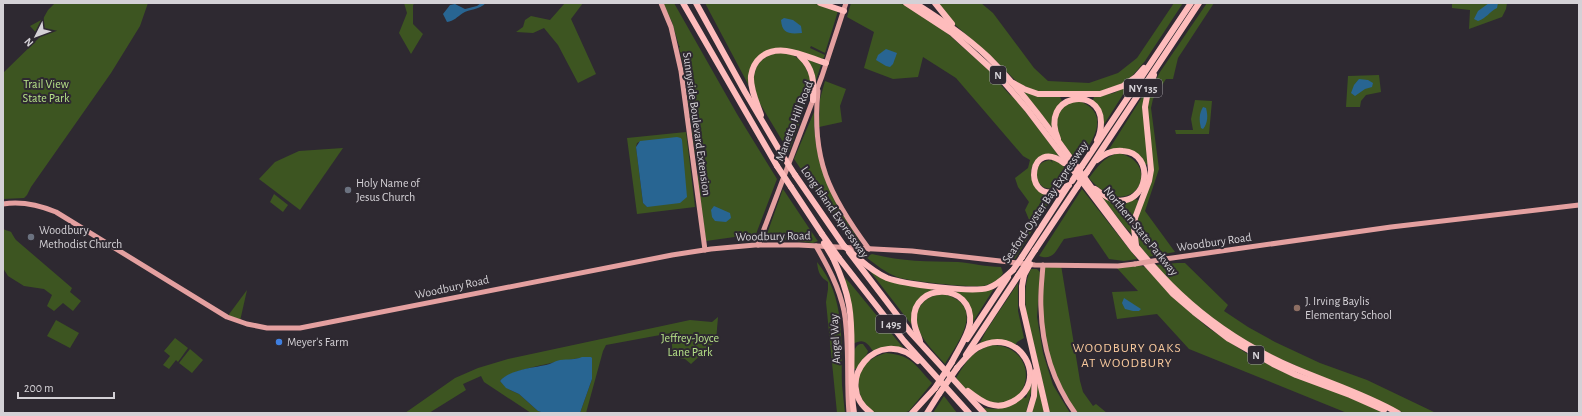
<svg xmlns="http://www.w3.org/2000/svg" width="1582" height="416" viewBox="0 0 1582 416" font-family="'Alegreya Sans',sans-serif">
	<rect width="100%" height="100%" fill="#2e2931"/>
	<!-- green -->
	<g fill="#3d5521" fill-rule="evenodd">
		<polygon points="55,3 148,3 140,26 111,73 31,187 27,195 24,198 3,199 3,73 40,37 30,26 43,19 48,10"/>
		<polygon points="404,3 415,3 413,5 413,24 423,34 411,54 399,33 407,13"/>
		<polygon points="565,3 583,3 571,19 596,74 578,83 558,45 544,28 533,33 516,32 523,27 525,20 531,16 550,20"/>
		<polygon points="663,3 674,3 737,114 777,179 756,234 706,241 697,176 704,170 705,164 697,158 695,154 686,84 681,53 682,53 680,52 679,48 680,46 679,46 672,22"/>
		<polygon points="705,3 817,3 838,11 825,53 811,46 810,48 825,55 823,59 787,49 755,60 749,86"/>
		<path d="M851,3H901L924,17L947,33L992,73V75L1010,95L1014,97L1056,152L1059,157C1041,149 1024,166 1034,184C1036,189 1044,192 1049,195L1051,196V199L1015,259L1004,257L1030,222L1025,210L1029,202L1018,187L1015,178L1028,168L1030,160L1023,156L956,78L923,57L918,77L893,79L864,68L874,32L847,17Z"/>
		<polygon points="937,3 981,3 993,13 1034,68 1048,81 1089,83 1118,73 1137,58 1174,3 1183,3 1145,61 1133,75 1124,83 1095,93 1039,92 1019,84 994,59 953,23"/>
		<polygon points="1207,3 1214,3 1178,58 1173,79 1166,79 1153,99 1151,108 1159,169 1145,211 1175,252 1148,257 1140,246 1137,236 1136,223 1152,178 1147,112 1149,93 1160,72"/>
		<polygon points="1452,3 1507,3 1506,9 1502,17 1469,29 1470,10 1452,8"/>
		<path d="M780,52L791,54L802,61L813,82L810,93L789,152L759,102C749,78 752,58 780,52Z"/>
		<polygon points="808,59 821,65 815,83 807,60"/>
		<polygon points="1379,75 1381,92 1366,95 1361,101 1360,107 1346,107 1348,76"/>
		<polygon points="825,81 846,89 840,106 842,122 819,127 820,99"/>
		<polygon points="1129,85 1103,126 1092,102 1094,97 1114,93"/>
		<path d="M1022,89L1060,97L1062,101C1055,109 1051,115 1053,126L1051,127L1040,115Z"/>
		<polygon points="1144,94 1149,164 1144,165 1139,157 1108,151"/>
		<polygon points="1195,100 1212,101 1209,134 1176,134 1175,130 1193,130 1191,119"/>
		<path d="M1079,101C1113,114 1092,142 1078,163C1072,155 1064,147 1059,138C1056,130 1055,115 1062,108C1066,103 1073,102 1079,101Z"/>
		<path d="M814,112C813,163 831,200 860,241V244L851,243L794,159Z"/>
		<path d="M686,132L695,207L637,214L627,138ZM641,141L647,207L643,203L636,147L637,143Z"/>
		<polygon points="343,148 300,210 259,179 275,162 299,151"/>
		<path d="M1118,153C1166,163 1132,228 1089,178C1098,166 1103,158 1118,153Z"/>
		<path d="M1051,159L1062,164L1070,175C1062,184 1057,192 1043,187L1037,181L1036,169C1040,164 1043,161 1050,160L1053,163Z"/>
		<polygon points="783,189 817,240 818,241 813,243 772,238 767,234"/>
		<path d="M1082,189L1137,259L1124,261L1109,259L1092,234L1064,239C1056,250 1054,261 1039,256Z"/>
		<polygon points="1098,192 1107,199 1134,198 1139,201 1133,235 1124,226"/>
		<polygon points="274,194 288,205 283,212 270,202"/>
		<path d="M3,229C15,234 8,228 16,240L72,288L70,292L81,301L73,311L63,303L54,311L47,306L52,295L44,289L24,286L8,276L3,268Z"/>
		<path d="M872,254C903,262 927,261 958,262C972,263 986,267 1001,267L1003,273C999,281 991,284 983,286C973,288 907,281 897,277C885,272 876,265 866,257Z"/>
		<path d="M817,262C846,297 841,343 842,385C843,395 844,404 845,413H837L826,302L828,289V282C820,277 818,272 817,262Z"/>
		<polygon points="1177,263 1185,263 1228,305 1224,311 1248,327 1275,342 1320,363 1367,380 1436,413 1404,413 1267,353 1234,334 1206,314 1176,288 1155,265"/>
		<polygon points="1135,264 1145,267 1183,306 1207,327 1246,353 1281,371 1354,399 1384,413 1347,413 1189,349 1157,314 1117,319 1112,292 1138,291 1115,266"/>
		<path d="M1043,265H1061L1080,381L1083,392L1093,406L1096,404L1107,413H1076C1059,388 1045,355 1043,324C1042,304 1043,284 1043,265Z"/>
		<path d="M1031,269H1037L1040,272L1037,317L1043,353L1053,385L1070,413H1050L1026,312C1025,298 1024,282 1031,269Z"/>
		<polygon points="870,271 932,288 932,291 912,312 911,324"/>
		<path d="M844,277L850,283L905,350L873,351C867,342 863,338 853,344Z"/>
		<polygon points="1018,283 1018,311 1024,338 1017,342 1015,346 980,343 986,331"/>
		<polygon points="992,289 993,290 971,325 970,313 957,294 956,291 981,292"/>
		<polygon points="247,290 240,321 227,317"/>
		<path d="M943,294C987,305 959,341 945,364C932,349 905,325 921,305C927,297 934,295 943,294Z"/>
		<path d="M718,317L716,341L691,364L685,359L673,357L671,333L606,345L603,351L586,413H580L592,379L591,357C575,358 508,369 500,381L510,390L519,394L538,411L544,413H531L484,382L481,376L463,384L466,390L429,413H405L455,378L478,368L508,359L690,320L712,322Z"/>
		<polygon points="56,320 79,333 70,348 47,336"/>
		<polygon points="175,338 188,348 178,362 176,360 169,369 163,365 170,356 164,351"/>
		<path d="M860,344H863L868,351L867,354L856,369H854C854,360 851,348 860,344Z"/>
		<path d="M991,345C1041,345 1034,411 991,402C988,402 984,402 982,400C972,396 963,386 956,378C967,361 970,353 991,345Z"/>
		<polygon points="190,349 203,360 192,373 179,363"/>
		<path d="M886,353C912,355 915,365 932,383L909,411C903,414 897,413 890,413C886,413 879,414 875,413C868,410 864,403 861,397C853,374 864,359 886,353Z"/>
		<polygon points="1032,379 1031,392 1026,413 988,413 983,408 996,409 1007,407 1023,397 1026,398"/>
		<polygon points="1037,384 1038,384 1044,413 1032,413"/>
		<polygon points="944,396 957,413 933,413"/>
	</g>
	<!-- water -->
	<g fill="#286592">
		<path d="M481,3H486C479,10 469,9 463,13C457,17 454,21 447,22L443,14L450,5L455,4L465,9L477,6Z"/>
		<path d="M1489,3H1498L1497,8C1489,12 1487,18 1478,21L1474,19L1478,11Z"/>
		<path d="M784,18L793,20L801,26L802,33C789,34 782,34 781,20Z"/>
		<polygon points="886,49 897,53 893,64 890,67 886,66 876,60 878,55"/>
		<polygon points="1359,79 1368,80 1373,83 1372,87 1365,89 1355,96 1351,93 1354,85"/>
		<path d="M1203,107L1206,108C1208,115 1208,123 1203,129L1201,128C1199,120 1199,114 1203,107Z"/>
		<polygon points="677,137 681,138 682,140 687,197 680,203 647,207 643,203 636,147 640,141"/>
		<polygon points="714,206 730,213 731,218 726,222 715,221 712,217 711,210"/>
		<polygon points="1124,298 1141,309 1139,311 1133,311 1125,309 1122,303"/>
		<path d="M582,357H591L592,358V379L580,413H544L538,411L519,394L506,388L500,381C509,370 532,368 546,365C551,364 555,361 560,360C568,359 575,360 582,357Z"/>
	</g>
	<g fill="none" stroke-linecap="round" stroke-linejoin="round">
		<!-- major -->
		<g stroke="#e4a0a0" stroke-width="5">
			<polyline points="661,3 671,27 681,71 705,250"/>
			<path d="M818,91C811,159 829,195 869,249"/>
			<path d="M3,204C21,201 39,205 56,212L227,317L247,324L267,328H300L672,255L711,249L755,245H799L912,251L1035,265L1118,266L1135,264"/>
			<polyline points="758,245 822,76 846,3"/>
			<path d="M816,246C828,267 839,287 844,311C850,344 846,379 849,413"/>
			<polyline points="1165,259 1391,227 1579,205"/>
			<path d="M1043,265C1042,279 1040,294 1041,308C1042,346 1053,382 1075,413"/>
		</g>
		<!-- highway -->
		<g stroke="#febcbc" stroke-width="6">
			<polyline points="683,3 777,166"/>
			<polyline points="696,3 745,92 781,153"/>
			<polyline points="820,3 844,11"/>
			<polyline points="906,3 952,33 997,74 1027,109 1133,249 1173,294 1194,312 1229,339 1273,364 1296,375 1350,395 1384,410"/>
			<path d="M915,3C940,19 966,36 988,57C1060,128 1106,224 1180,294C1213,325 1252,350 1294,368C1329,383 1365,394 1398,413"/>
			<polyline points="935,3 952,24"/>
			<path d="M800,56C814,69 814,82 813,100"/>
			<polyline points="1013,83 1024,89 1038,94 1100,94 1123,86 1136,77 1144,68"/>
			<path d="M761,115C757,103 750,89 751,76C752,69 755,62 761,57C780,42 806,57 826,63"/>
			<path d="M1058,139C1039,94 1101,85 1101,122C1101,128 1100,135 1097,140"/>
			<path d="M1064,163C1029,137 1023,199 1055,192C1059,191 1064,187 1069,185"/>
			<polyline points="1082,166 1191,3"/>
			<polyline points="1087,172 1199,3"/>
			<polyline points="795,175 844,246"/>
			<polyline points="791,187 822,234"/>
			<path d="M1095,189C1101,193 1107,198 1114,200C1149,207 1156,153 1123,151C1113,150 1104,154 1097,160"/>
			<polyline points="1136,245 1134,228 1135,218 1149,181 1151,170 1145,107 1148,91 1154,75"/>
			<polyline points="1035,250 1077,187"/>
			<polyline points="849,252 910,332 984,413"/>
			<path d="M852,253C863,262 873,272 887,278C903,284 972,293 988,288C998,285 1005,277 1013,270"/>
			<polyline points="1022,257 1068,186"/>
			<path d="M833,258C840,273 846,288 849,305C855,340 848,377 854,413"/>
			<polyline points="839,258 904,341 969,413"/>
			<polyline points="1024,275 1022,286 1022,305 1047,413"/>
			<polyline points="967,339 1008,277"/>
			<path d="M920,341C918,334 914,328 914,320C912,282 974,282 970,323C968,336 958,350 952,362"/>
			<polyline points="966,355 1018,276"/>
			<path d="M957,368C963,361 969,353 977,348C1019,323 1052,382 1012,402C995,411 982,402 968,391"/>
			<path d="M871,413C830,383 879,323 918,361"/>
			<polyline points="912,413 935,388"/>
			<polyline points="927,413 939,394"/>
			<polyline points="1029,413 1034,396 1035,372"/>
		</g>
		<!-- major-bridge -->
		<polyline stroke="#e4a0a0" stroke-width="5" points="1135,264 1165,259"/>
		<!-- highway-bridge -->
		<g stroke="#febcbc" stroke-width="6">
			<polyline points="781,153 795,175"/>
			<polyline points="777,166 791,187"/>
			<polyline points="1072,181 1082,166"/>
			<polyline points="1077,187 1087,172"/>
			<polyline points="822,234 839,258"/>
			<polyline points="824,243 833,258"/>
			<polyline points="844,246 851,252"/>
			<polyline points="1013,270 1022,257"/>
			<polyline points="1024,275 1030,264"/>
			<polyline points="1018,276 1035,250"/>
			<polyline points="935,388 952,362"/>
			<polyline points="939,394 957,368"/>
		</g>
	</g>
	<!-- markers -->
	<g fill="#6b7280" stroke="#2e2931" stroke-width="1.5">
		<circle cx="348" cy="190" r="4"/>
		<circle cx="31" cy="237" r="4"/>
	</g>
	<circle fill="#8d6e63" stroke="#2e2931" stroke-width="1.5" cx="1297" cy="308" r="4"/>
	<circle fill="#3f7fe0" stroke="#2e2931" stroke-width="1.5" cx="279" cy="342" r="4"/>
	<g text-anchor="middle" stroke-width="4" stroke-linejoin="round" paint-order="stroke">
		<!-- shield labels -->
		<g fill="#2e2931" stroke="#a29fa4" stroke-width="1">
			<rect x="990" y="66" width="16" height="18" rx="3"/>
			<rect x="1124" y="79" width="38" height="18" rx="3"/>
			<rect x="876" y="315" width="30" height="18" rx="3"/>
			<rect x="1248" y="346" width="16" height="18" rx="3"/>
		</g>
		<g font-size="11" font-weight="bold" fill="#d4d1d6">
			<text x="998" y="79">N</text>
			<text x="1143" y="92">NY 135</text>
			<text x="891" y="328">I 495</text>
			<text x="1256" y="359">N</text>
		</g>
		<!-- park labels -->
		<g font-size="12" fill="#b7e389" stroke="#2e2931">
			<text x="46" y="88">Trail View<tspan x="46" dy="14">State Park</tspan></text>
			<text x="690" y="342">Jeffrey-Joyce<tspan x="690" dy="14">Lane Park</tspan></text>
		</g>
		<!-- street labels -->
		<g font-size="12" fill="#d4d1d6" stroke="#2e2931">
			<text transform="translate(794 121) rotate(-69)" y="4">Manetto Hill Road</text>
			<text transform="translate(697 124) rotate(82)" y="4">Sunnyside Boulevard Extension</text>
			<text transform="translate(1045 202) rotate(-56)" y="4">Seaford-Oyster Bay Expressway</text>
			<text transform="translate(835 212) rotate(55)" y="4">Long Island Expressway</text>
			<text transform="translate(1141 231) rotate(51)" y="4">Northern State Parkway</text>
			<text transform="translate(773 236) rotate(-1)" y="4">Woodbury Road</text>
			<text transform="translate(1214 242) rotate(-8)" y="4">Woodbury Road</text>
			<text transform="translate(452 287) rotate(-12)" y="4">Woodbury Road</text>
			<text transform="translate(835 339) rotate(-93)" y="4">Angel Way</text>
		</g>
		<!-- poi labels -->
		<g font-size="12" fill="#d4d1d6" stroke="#2e2931" text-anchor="start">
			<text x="356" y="187">Holy Name of<tspan x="356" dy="14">Jesus Church</tspan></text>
			<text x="39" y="234">Woodbury<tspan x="39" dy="14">Methodist Church</tspan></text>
			<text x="1305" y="305">J. Irving Baylis<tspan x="1305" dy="14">Elementary School</tspan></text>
			<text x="287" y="346">Meyer's Farm</text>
		</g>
		<!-- neighbourhood labels -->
		<g font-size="13" letter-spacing="1" fill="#faca9d" stroke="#2e2931">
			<text x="1127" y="352">WOODBURY OAKS<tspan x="1127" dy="15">AT WOODBURY</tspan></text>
		</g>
	</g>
	<!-- border -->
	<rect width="1582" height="416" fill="none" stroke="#d4d1d6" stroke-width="8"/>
	<!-- north arrow -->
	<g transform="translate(36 36) rotate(228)" stroke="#2e2931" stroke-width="3" paint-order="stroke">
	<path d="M0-3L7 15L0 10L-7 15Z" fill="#d4d1d6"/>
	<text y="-6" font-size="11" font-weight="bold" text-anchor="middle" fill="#d4d1d6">N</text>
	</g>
	<!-- scale -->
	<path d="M18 392v6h96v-6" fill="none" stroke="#d4d1d6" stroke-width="2"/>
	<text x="24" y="392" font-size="12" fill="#d4d1d6" stroke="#2e2931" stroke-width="3" paint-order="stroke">200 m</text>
</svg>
